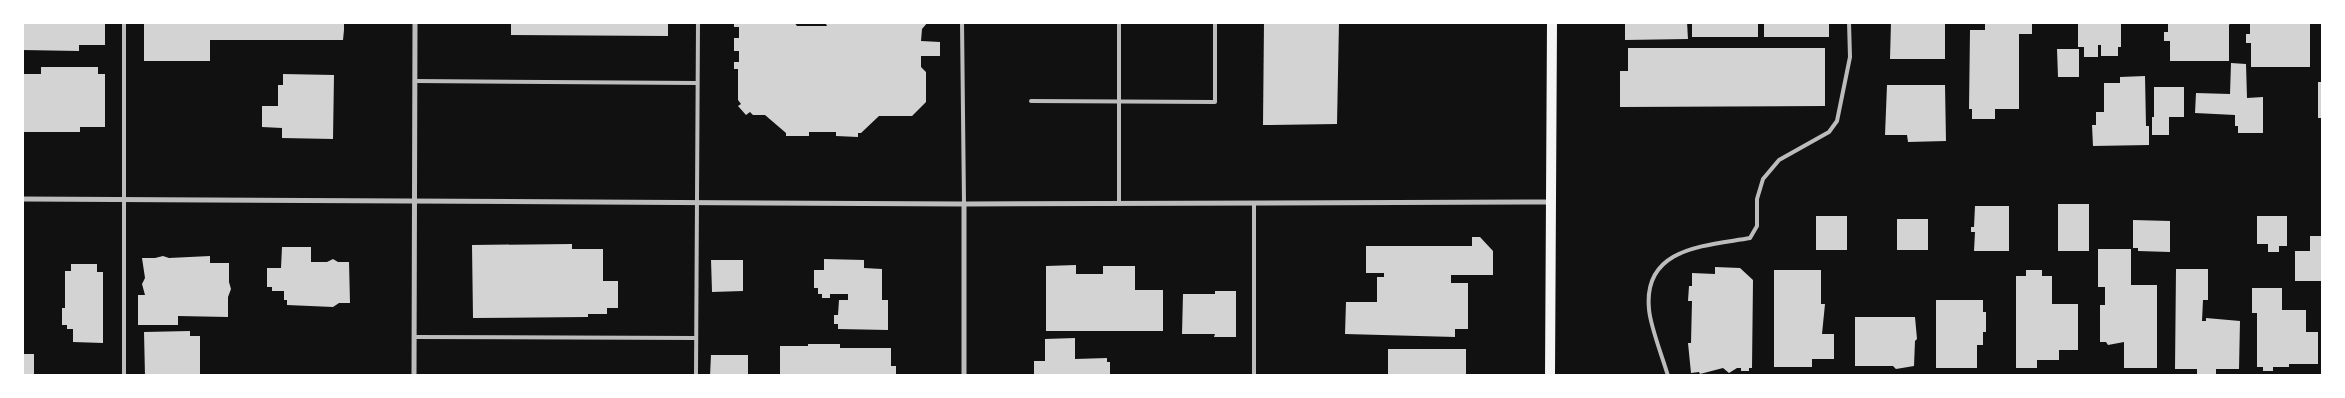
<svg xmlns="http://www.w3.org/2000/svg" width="2345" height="398" viewBox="0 0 2345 398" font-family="Overpass,sans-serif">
	<rect width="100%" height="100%" fill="#111"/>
	<!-- building -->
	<g fill="#d3d3d3">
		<polygon points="22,22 105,22 105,45 79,45 79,51 22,50"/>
		<polygon points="144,22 344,22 344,30 343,40 210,40 210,61 144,61"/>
		<polygon points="511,22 668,22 668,36 511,35"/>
		<polygon points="734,22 794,22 797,26 827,26 825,22 928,22 922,29 921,41 940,42 940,56 921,56 921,67 926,72 926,102 912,116 879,116 861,133 858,133 858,137 836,136 836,132 809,132 809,136 786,136 786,133 765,115 753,115 750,112 746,115 738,106 741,104 738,100 738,69 734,69 734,62 739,62 739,51 734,51 734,38 739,38 739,27 734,27"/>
		<polygon points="1264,22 1339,22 1337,124 1263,125"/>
		<polygon points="1625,22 1687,22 1688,39 1625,40"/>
		<rect x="1692" y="22" width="66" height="15"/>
		<rect x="1764" y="22" width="65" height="15"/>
		<polygon points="1891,22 1945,22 1945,59 1890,59"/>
		<polygon points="1985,22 2032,22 2032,34 2019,34 2019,109 1995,109 1995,119 1972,119 1972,109 1969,109 1970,30 1985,30"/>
		<polygon points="2078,22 2121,22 2121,47 2118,47 2118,56 2101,56 2101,45 2098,45 2098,57 2084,57 2084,47 2078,47"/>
		<polygon points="2168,22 2231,22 2229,25 2229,61 2170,61 2170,41 2164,41 2164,32 2168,32"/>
		<polygon points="2250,22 2310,22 2310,67 2251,67 2251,43 2246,43 2246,34 2250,34"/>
		<polygon points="1628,48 1825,48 1825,106 1620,107 1620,71 1628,71"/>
		<polygon points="2057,49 2079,49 2079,77 2058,77"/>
		<polygon points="2231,63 2246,64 2247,98 2263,97 2263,133 2238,133 2238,126 2235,126 2235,115 2195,113 2196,93 2230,94"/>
		<polygon points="41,67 98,67 98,74 105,74 105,127 80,127 80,132 22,132 22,74 41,74"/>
		<polygon points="283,74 334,75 333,139 282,138 282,128 262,127 262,106 278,106 278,85 283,85"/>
		<polygon points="2145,76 2146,126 2149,126 2149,145 2093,146 2092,125 2096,125 2096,112 2104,112 2104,83 2120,83 2120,77"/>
		<rect x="2318" y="82" width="4" height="36"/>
		<polygon points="1887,85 1945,85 1946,141 1908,142 1907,135 1885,135"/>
		<polygon points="2154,87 2184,87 2184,117 2169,117 2169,135 2152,135 2152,117 2154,117"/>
		<rect x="2058" y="204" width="31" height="47"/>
		<polygon points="1975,206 2009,206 2009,251 1974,251 1975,232 1971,232 1971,227 1974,227"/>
		<rect x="1816" y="216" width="31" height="34"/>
		<polygon points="2257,216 2287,216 2287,246 2279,246 2279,252 2268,252 2268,244 2257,244"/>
		<rect x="1897" y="219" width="31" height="31"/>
		<polygon points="2133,220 2170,221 2170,252 2138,251 2138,248 2133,248"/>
		<polygon points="2310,236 2322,236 2322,281 2295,281 2295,251 2310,251"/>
		<polygon points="1472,237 1480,237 1493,251 1493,275 1451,275 1451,283 1468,283 1468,329 1455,329 1455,337 1345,334 1346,302 1377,302 1377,277 1384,277 1384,273 1366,273 1366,246 1472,246"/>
		<polygon points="572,244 572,249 603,249 603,281 618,281 618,308 607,308 607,314 588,314 588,317 473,318 472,245"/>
		<polygon points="282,247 311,247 311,262 327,262 333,259 338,262 349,262 350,303 339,303 333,307 287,305 287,300 284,300 284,291 272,291 272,287 267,287 267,268 281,268"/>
		<polygon points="2098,249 2131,249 2131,285 2157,285 2157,368 2124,368 2124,342 2108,345 2106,342 2100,342 2100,305 2105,305 2105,287 2098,287"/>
		<polygon points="163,256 169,258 210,256 210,263 229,263 229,282 231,289 228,297 228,317 178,316 178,325 138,325 138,295 145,295 142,284 145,278 142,258 155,258"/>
		<polygon points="824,259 864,260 864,268 882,269 882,300 888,300 888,330 838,329 838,324 834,324 834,315 838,315 839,300 848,300 848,294 830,294 830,298 822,298 822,294 818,294 818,288 814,288 814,270 824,270"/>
		<polygon points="711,260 743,260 743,291 712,292"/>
		<polygon points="71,264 97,264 97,272 103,272 103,343 73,342 73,329 67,329 67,325 62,325 62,308 65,308 65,271 71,271"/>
		<polygon points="1076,265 1076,274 1103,274 1103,266 1135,266 1135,290 1163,290 1163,331 1046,331 1046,266"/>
		<polygon points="1715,267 1740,268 1753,280 1752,368 1749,368 1749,371 1741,371 1741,368 1737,368 1729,373 1723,368 1700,374 1699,372 1691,373 1688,343 1691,343 1692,301 1688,301 1689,286 1692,286 1692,273 1715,274"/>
		<polygon points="2176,269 2208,269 2208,300 2203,300 2202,321 2206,321 2206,318 2240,321 2239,369 2216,369 2216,376 2197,376 2197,369 2175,369"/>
		<polygon points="1774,270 1821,270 1821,304 1825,304 1822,334 1834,334 1834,359 1812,359 1812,367 1774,367"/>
		<polygon points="2026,270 2042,270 2042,276 2052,276 2052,304 2078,304 2078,350 2059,350 2059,360 2037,360 2037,368 2016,368 2016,276 2026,276"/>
		<polygon points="2252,288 2282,288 2282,310 2306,310 2306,332 2318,332 2318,364 2289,364 2289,367 2273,367 2273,371 2263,371 2263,367 2257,367 2257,313 2252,313"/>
		<polygon points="1215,291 1236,291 1236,337 1214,337 1215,334 1182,334 1183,294 1215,294"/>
		<polygon points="1936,300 1983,300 1983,312 1986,312 1986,332 1983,332 1983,345 1977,345 1977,368 1936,368"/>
		<polygon points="1855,317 1915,317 1917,339 1915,341 1914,366 1896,369 1893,366 1855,366"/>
		<polygon points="190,331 190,336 200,336 200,374 145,376 144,332"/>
		<polygon points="1075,338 1075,359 1107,358 1107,362 1110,362 1110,376 1034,376 1034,361 1045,361 1045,339"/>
		<polygon points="808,344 840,344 840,348 891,348 891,366 896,366 896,376 780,376 780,346 808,346"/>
		<rect x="1388" y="349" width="78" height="27"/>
		<rect x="22" y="354" width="12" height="22"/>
		<polygon points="711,355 748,355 748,376 710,376"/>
	</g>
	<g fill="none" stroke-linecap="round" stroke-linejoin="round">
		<!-- service -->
		<g stroke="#bcbcbc" stroke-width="4">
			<polyline points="962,22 964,204"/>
			<polyline points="1119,22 1119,204"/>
			<polyline points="415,81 697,83"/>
			<polyline points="1031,101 1215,102 1215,22"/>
			<polyline points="414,337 696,338"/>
			<polyline points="124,376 124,22"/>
			<polyline points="696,376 698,22"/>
			<polyline points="1254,376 1254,204"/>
			<path d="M1668,376C1663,358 1650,326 1649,309C1643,247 1705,246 1750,238L1757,226V199L1763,179L1779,160L1829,132L1837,121L1850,57L1849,22"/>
		</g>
		<!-- minor -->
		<g stroke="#bcbcbc" stroke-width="5">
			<polyline points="22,199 964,204 1551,202"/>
			<polyline points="414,376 415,22"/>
			<polyline points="964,376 964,204"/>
		</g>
		<!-- secondary -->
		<polyline stroke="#f5f5f5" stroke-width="10" points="1550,376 1552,22"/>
	</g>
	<!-- border -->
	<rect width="2345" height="398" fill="none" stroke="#ffffff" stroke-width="48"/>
</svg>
